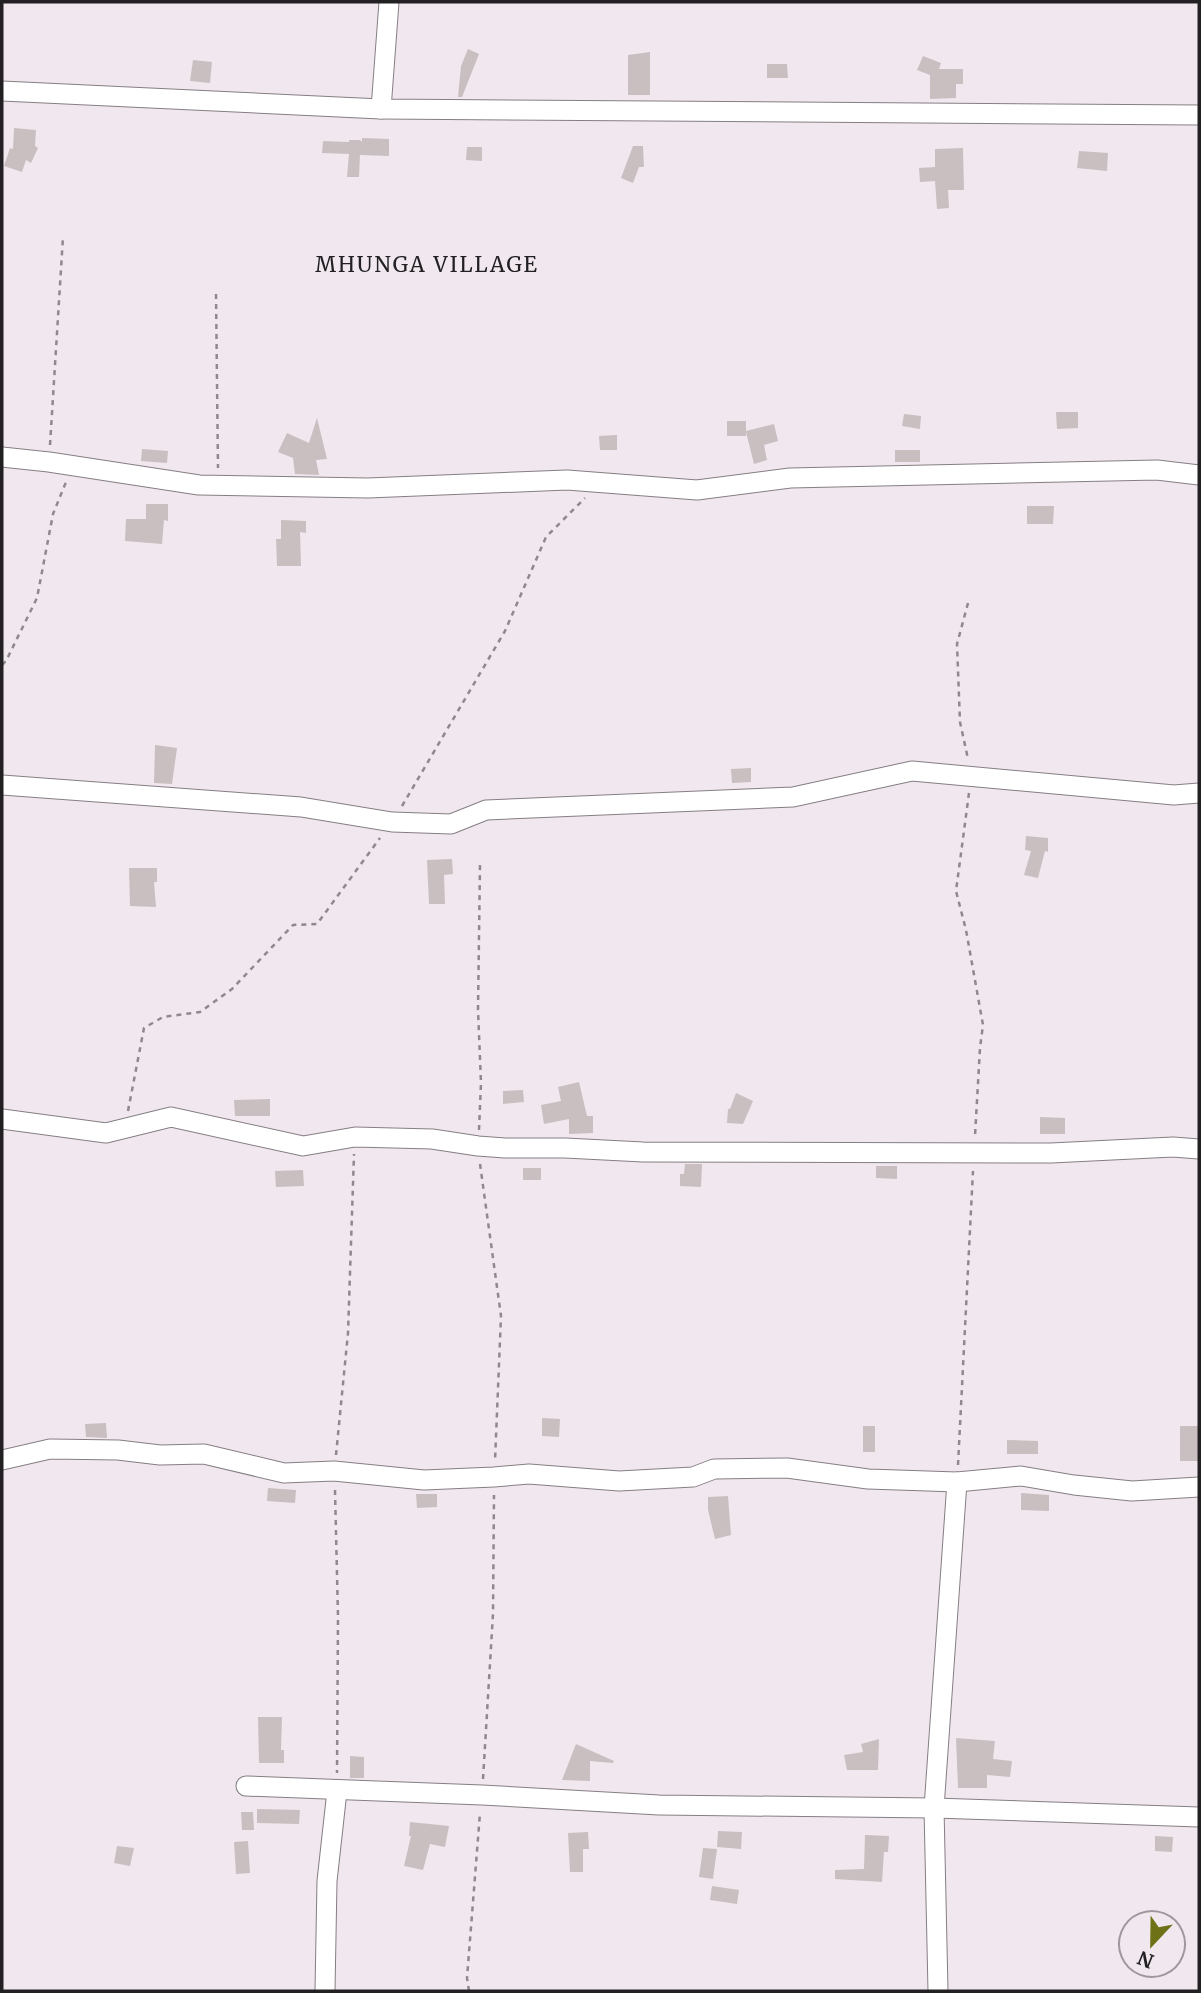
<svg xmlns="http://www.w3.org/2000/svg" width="1201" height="1993" viewBox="0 0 1201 1993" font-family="Merriweather,serif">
	<rect width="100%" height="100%" fill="#f0e8ee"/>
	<!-- building -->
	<g fill="#c9bfc1">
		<polygon points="468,49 479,54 462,97 458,97 461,66"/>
		<polygon points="650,52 650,95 628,95 628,55"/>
		<polygon points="923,56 941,63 939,69 963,69 963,84 956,84 956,98 930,99 930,75 917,70"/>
		<polygon points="193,60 212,62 210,83 190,81"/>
		<polygon points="767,64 787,64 788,78 767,78"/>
		<polygon points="14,128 36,130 35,146 38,148 31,163 26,160 22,172 4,166 10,148 13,149"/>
		<polygon points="362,138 389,139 389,156 360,155 359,177 347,177 349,154 322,153 323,141 349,142 349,140 360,140 362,142"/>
		<polygon points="633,146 643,146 644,167 639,167 633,183 621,178"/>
		<polygon points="467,147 482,147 482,161 466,160"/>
		<polygon points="963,148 964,190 948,190 949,208 937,209 935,181 920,182 919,168 935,167 935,149"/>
		<polygon points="1079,151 1108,153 1107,171 1077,168"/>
		<polygon points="1056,412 1078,412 1078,428 1057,429"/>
		<polygon points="904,414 921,416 920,429 902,426"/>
		<polygon points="317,418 327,459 316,460 319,475 295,474 293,458 278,452 287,433 309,443"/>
		<polygon points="727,421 746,421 746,431 774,424 778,441 764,445 767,460 754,464 746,432 746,436 727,436"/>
		<polygon points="617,435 617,450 600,450 599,436"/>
		<polygon points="142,449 168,451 167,463 141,461"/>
		<rect x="895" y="450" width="25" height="12"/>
		<polygon points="146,504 168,504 168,521 164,520 162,544 125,541 126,519 146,519"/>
		<polygon points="1027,506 1054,506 1053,524 1027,524"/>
		<polygon points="281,520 306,521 306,533 300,532 301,566 277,566 276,539 281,539"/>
		<polygon points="155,745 177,748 172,784 154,783"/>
		<polygon points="751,768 751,782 732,783 731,769"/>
		<polygon points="1026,836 1048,838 1048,852 1045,851 1038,878 1024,875 1031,851 1025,850"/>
		<polygon points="452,859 453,874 444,875 445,904 429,904 427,860"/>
		<polygon points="129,868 157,868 157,882 154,882 156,907 130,906"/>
		<polygon points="579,1082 587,1116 593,1116 593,1133 569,1134 569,1119 544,1124 541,1105 561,1101 558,1087"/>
		<polygon points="523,1090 524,1102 503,1104 503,1091"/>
		<polygon points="736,1093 753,1101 743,1124 727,1123 728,1109 730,1109"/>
		<polygon points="270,1099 270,1116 235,1116 234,1100"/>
		<polygon points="1040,1117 1065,1118 1065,1134 1040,1134"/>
		<polygon points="685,1164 702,1164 701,1187 680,1186 680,1174 684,1174"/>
		<polygon points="876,1166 897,1166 897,1179 876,1178"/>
		<rect x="523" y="1168" width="18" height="12"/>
		<polygon points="303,1170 304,1186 276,1187 275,1171"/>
		<polygon points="542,1418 560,1419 559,1437 542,1436"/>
		<polygon points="106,1423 107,1438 86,1437 85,1424"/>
		<rect x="863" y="1426" width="12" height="26"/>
		<rect x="1180" y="1426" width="19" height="35"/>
		<polygon points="1007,1440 1038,1441 1038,1454 1007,1454"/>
		<polygon points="268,1488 296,1490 295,1503 267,1501"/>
		<polygon points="1021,1493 1049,1495 1049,1511 1021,1510"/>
		<polygon points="416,1494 437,1494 437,1507 417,1508"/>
		<polygon points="728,1496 731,1535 715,1539 708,1510 708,1497"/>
		<polygon points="258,1717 282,1717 281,1750 284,1750 284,1763 259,1763"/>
		<polygon points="956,1738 995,1741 993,1759 1012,1761 1010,1777 987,1775 987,1788 958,1788"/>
		<polygon points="879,1739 878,1770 847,1770 844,1755 863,1752 861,1744"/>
		<polygon points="576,1744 614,1761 613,1763 590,1761 590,1781 562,1780"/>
		<polygon points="350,1756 364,1757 364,1778 350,1778"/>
		<polygon points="257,1809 300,1810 299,1824 257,1823"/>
		<polygon points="241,1812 253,1812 254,1830 242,1830"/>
		<polygon points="410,1822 449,1826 445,1847 430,1844 423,1870 404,1866 411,1836 409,1836"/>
		<polygon points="718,1831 742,1832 741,1849 717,1847"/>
		<polygon points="588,1832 589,1849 583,1849 583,1872 570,1872 568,1833"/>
		<polygon points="865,1835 889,1836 888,1852 884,1852 882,1882 835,1879 835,1870 864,1869"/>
		<polygon points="1155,1836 1173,1837 1172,1852 1155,1851"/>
		<polygon points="248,1841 250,1873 236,1874 234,1842"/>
		<polygon points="117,1846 134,1848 130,1866 114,1863"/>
		<polygon points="703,1848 717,1849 713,1879 699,1877"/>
		<polygon points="712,1886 739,1890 737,1904 710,1900"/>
	</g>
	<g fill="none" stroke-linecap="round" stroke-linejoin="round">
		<defs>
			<g id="street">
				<polyline points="2,91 381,109 1199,115"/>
				<polyline points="381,109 389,2"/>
				<polyline points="2,457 49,462 199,485 368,488 567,480 697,490 790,478 1157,470 1199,475"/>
				<polyline points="2,785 301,807 392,822 451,824 486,810 793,797 912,771 1174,795 1199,793"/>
				<polyline points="2,1119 106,1133 171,1117 303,1146 355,1137 432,1139 478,1146 505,1148 565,1148 643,1152 1051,1153 1173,1147 1199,1149"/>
				<polyline points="2,1460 50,1449 118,1450 160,1455 204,1454 284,1473 334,1471 424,1480 494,1477 529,1474 619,1481 693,1477 714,1469 787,1468 868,1479 957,1482 1021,1476 1074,1485 1132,1491 1199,1487"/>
				<polyline points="246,1786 482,1795 659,1805 934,1808 1199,1817"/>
				<polyline points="325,1991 327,1881 337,1791"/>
				<polyline points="938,1991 934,1808 957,1482"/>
			</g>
		</defs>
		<!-- street casing -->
		<use href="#street" stroke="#857e83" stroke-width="21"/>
		<!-- path -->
		<g stroke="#8e898d" stroke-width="2.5" stroke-dasharray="5 5" stroke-linecap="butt">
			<polyline points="216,294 218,468"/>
			<polyline points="50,445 63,237"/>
			<polyline points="968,603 957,644 960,722 968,759"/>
			<polyline points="2,665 6,661 37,598 53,514 66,482"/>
			<polyline points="969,793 956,891 966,930 983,1025 980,1048 975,1136"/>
			<polyline points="402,806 505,631 546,537 585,498"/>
			<polyline points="128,1111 144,1028 163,1017 200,1012 232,989 293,925 317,924 380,838"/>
			<polyline points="479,1130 481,1083 478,1010 480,865"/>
			<polyline points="480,1164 501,1316 495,1461"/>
			<polyline points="336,1455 348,1333 354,1154"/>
			<polyline points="958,1465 973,1171"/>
			<polyline points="335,1490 338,1616 337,1773"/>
			<polyline points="483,1779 493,1614 494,1495"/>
			<polyline points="469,1991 467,1978 480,1813"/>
		</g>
		<!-- street -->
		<use href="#street" stroke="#fff" stroke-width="19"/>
	</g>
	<g text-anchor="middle" stroke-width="5" stroke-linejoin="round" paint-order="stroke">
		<!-- quarter labels -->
		<g font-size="21" letter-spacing="2" fill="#222022" stroke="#f0e8ee">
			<text x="427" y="272">MHUNGA VILLAGE</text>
		</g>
	</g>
	<!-- border -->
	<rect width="1201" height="1993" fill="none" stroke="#222022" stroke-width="7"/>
	<!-- north arrow -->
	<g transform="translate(1152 1944) rotate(202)"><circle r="33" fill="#f0e8ee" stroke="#9e989c" stroke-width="2"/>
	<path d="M0-5L12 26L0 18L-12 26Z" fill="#6e7116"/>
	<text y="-10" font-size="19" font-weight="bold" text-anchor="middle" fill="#222022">N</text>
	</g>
</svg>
